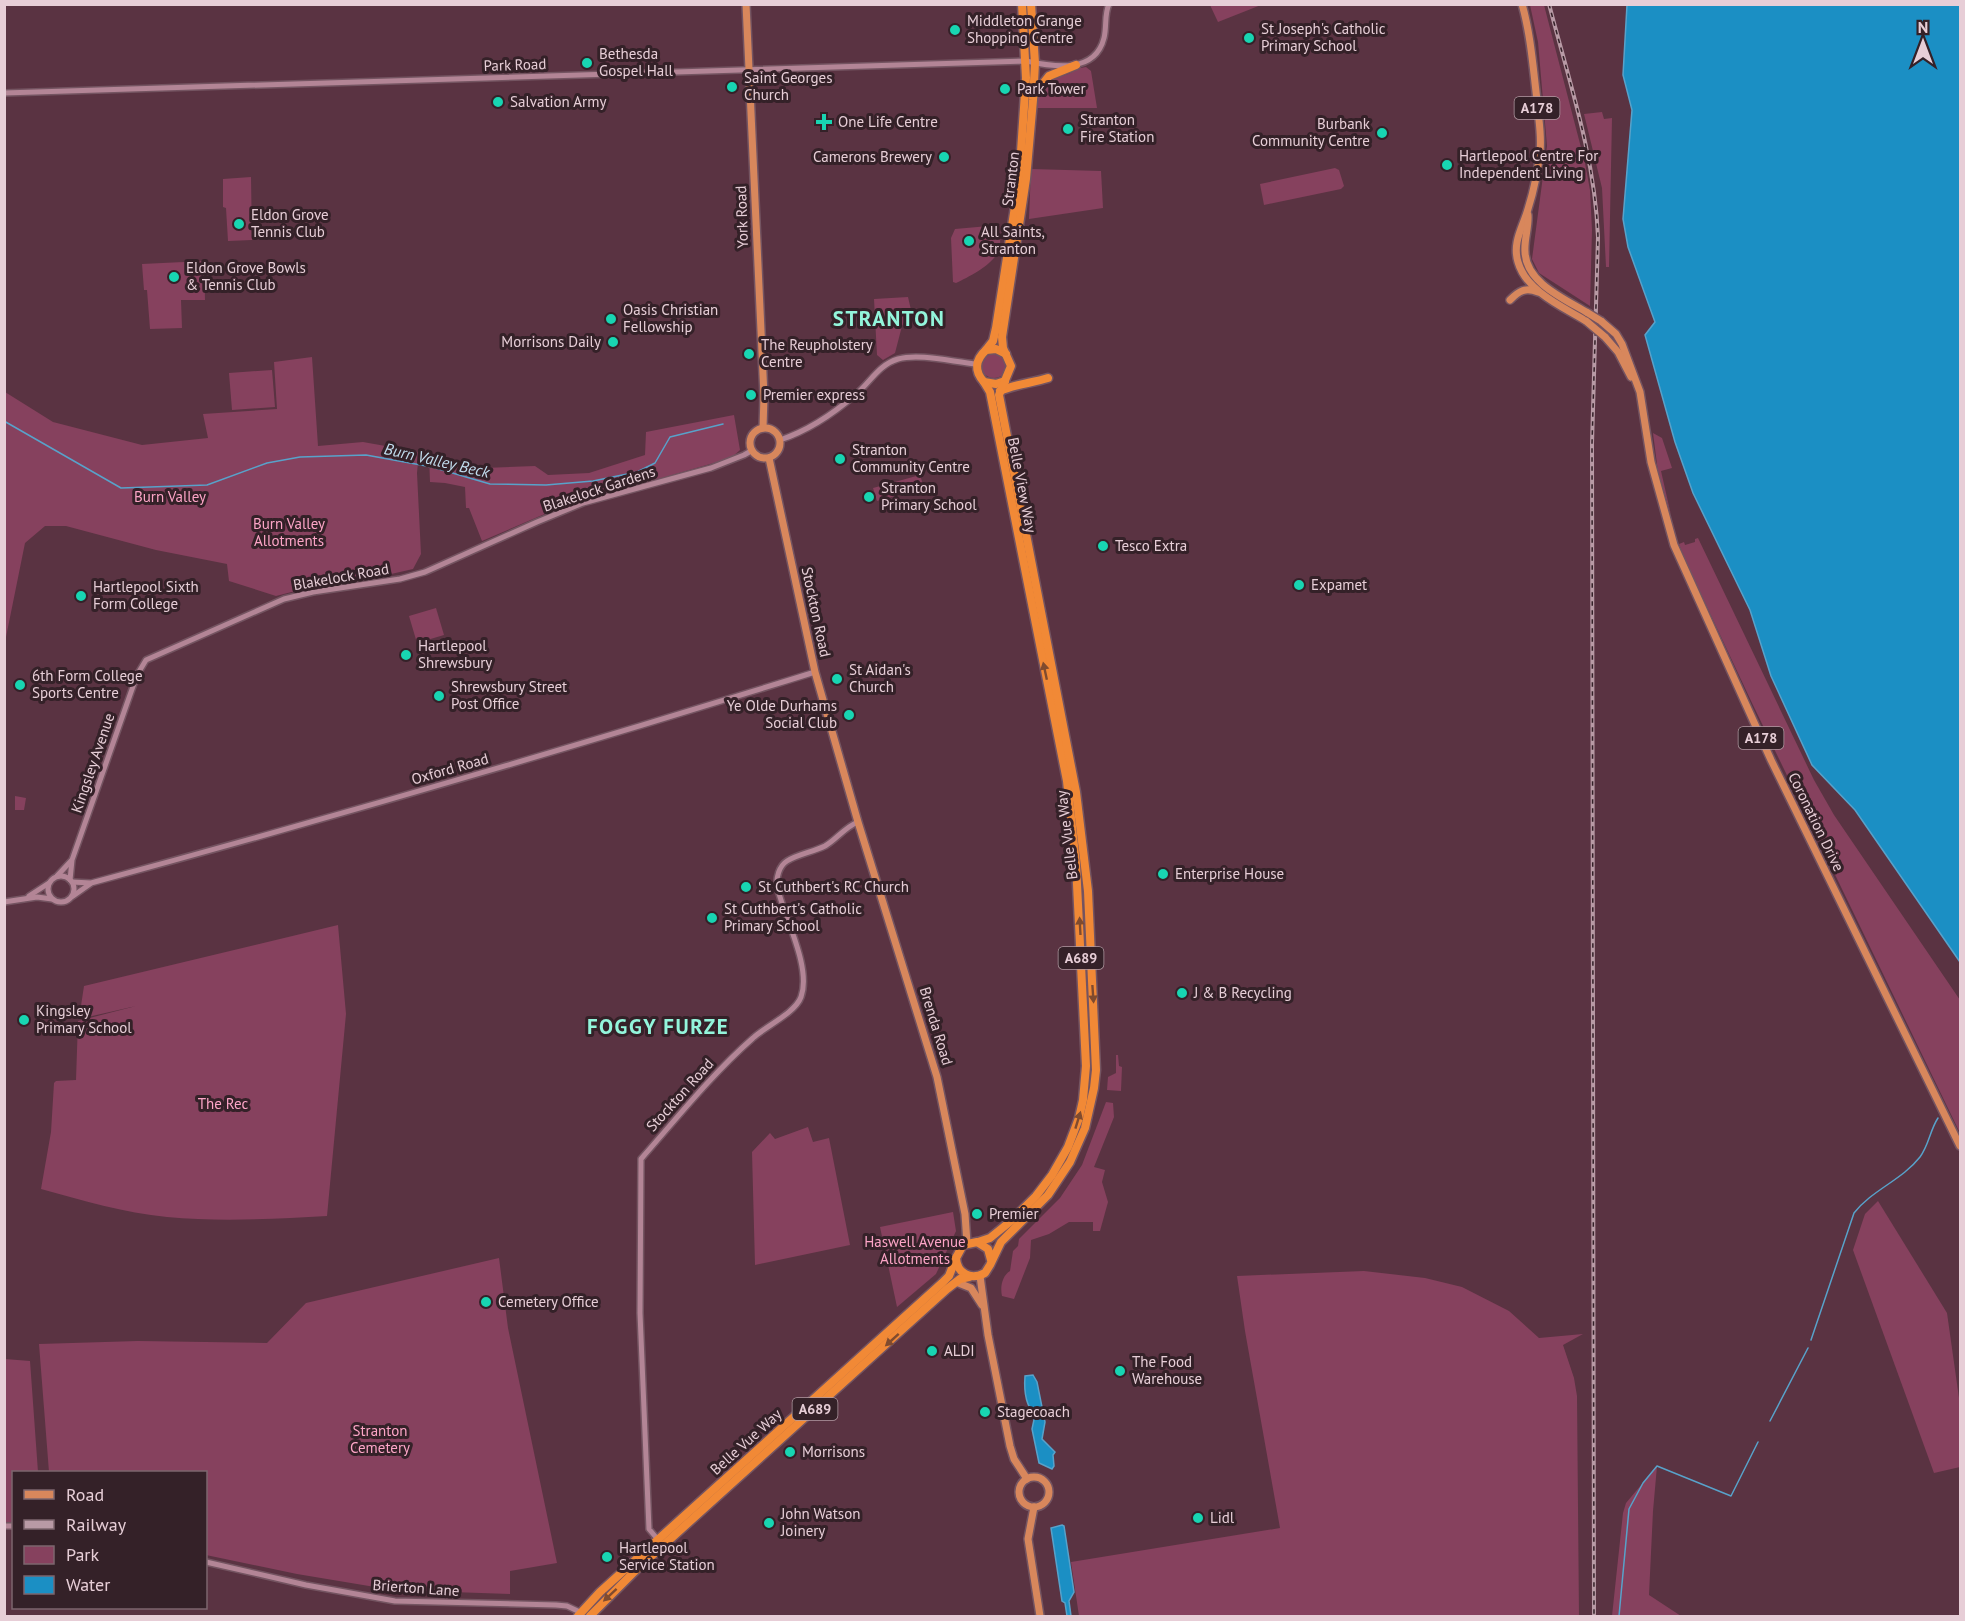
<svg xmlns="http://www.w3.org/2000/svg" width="1965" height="1621" viewBox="0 0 1965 1621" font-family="'PT Sans',sans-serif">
	<rect width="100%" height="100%" fill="#5a3342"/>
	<!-- green -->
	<g fill="#86415e">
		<polygon points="1210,5 1261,5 1218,22"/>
		<polygon points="1530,5 1544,5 1585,163 1590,190 1592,230 1590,306 1539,273 1532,259 1547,146 1538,42"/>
		<path d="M1086,67L1091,71L1097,108H1036C1037,82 1046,81 1068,74C1074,71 1078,68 1086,67Z"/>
		<polygon points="1602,112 1604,119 1612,118 1609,267 1606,267 1602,188 1584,114"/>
		<polygon points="1335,168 1339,170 1344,186 1341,189 1264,205 1260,184"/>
		<polygon points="1031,169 1101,171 1103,208 1029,219"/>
		<polygon points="251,177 252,240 228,241 226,208 223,207 223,179"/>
		<path d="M1000,225C1000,233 1001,243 999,250C994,264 969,277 956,283L953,282L951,238L955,229Z"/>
		<polygon points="204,261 205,300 181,300 182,328 150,329 147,290 144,290 142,264"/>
		<polygon points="908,297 911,310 902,326 895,353 883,360 877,355 874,299"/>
		<circle cx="994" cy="365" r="13"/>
		<polygon points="312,357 318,446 363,442 419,452 417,473 421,554 413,569 378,577 311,587 276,596 229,581 227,564 156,550 66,526 45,526 25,543 5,642 5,392 53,422 142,445 208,438 203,414 277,409 274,362"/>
		<polygon points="272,370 275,407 232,410 229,373"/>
		<polygon points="734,415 740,450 731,458 561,507 482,541 469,508 466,508 465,487 445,483 430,482 429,456 484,468 535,466 548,475 589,473 645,455 646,432"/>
		<polygon points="1653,433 1662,438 1672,468 1661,471 1671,515 1658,472"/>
		<polygon points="920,475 924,488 877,501 873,488"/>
		<polygon points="1698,538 1814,780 1834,815 1960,1000 1960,1133 1752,703 1685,560 1679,544 1684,542 1685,545 1695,542 1695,539"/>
		<polygon points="436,608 444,635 417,643 409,616"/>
		<polygon points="15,796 26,798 24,810 15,810"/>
		<path d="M338,925L346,1014L327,1216C274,1219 220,1222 167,1217C124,1213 82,1200 41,1189L51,1132L54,1083L56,1081L76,1080L78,1021L136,1006L79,1019L84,986Z"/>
		<polygon points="1116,1055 1118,1055 1119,1066 1122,1067 1121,1091 1107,1090 1108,1077 1116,1073"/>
		<path d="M1106,1102L1113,1103L1114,1117L1094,1167L1105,1170L1102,1182L1108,1202L1100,1231H1093V1222H1069L1049,1234L1031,1240L1030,1258L1014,1299L1002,1296C1000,1287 1002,1276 1010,1271L1013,1251L1018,1246L1019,1239L1060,1198L1082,1165Z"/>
		<polygon points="808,1127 813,1142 829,1138 850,1245 755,1265 752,1152 770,1133 775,1139"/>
		<polygon points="1878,1201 1947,1313 1960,1405 1960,1467 1934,1473 1853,1250 1865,1214"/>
		<polygon points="953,1212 956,1231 936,1274 897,1307 880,1227"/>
		<polygon points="499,1258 508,1328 557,1563 510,1571 510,1594 393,1590 297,1574 206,1555 206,1472 49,1472 39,1344 138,1341 267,1343 306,1303"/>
		<polygon points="1364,1271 1425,1278 1462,1287 1509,1311 1539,1338 1583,1334 1563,1345 1574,1378 1577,1396 1579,1616 1079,1616 1071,1562 1280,1528 1245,1331 1237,1276"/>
		<polygon points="5,1359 30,1361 38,1472 14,1472 13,1522 5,1522"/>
		<polygon points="1657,1466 1653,1511 1649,1595 1681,1616 1612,1616 1623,1513 1626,1503"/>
	</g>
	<!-- water -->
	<g fill="#1b8fc4" stroke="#58a2ca" stroke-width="1.5">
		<polygon points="1627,5 1960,5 1960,962 1855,810 1812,765 1771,676 1750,610 1693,493 1675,442 1645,335 1655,322 1628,247 1623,219 1632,110 1623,75"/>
		<path d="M1033,1375L1037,1382L1045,1422L1042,1439L1055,1452L1053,1455L1054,1466L1052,1469L1039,1463L1032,1429L1035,1415C1025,1405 1024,1389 1025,1376Z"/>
		<polygon points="1062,1525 1064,1526 1074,1592 1069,1601 1071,1616 1067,1616 1065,1603 1062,1601 1051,1528"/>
	</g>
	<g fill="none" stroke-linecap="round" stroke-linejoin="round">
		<!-- stream -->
		<g stroke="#58a2ca" stroke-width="1.5">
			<polyline points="4,421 121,488 207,485 267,463 300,457 366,455 432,467 490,484 546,485 593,481 637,472 655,463 670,437 723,424"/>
			<path d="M1811,1340L1854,1213C1872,1190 1902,1180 1920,1157C1929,1145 1930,1130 1938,1118"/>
			<polyline points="1770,1421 1808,1348"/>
			<polyline points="1619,1616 1629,1509 1643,1483 1657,1466 1731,1496 1758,1442"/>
		</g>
		<defs>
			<g id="minor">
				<path d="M4,93L1026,61C1054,67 1095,74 1104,38C1107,26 1104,15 1109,4"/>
				<path d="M780,440C807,431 833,414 855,395C870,383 878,365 898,359C920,353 953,362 977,364"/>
				<circle cx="61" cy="889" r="13"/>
				<polyline points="57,876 71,861"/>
				<polyline points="70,880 72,860 137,675 146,660 284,599 313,592 400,579 425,572 537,522 583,503 711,468 744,455 751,451"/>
				<path d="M72,882L91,883C334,817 575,747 815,672"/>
				<polyline points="29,896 49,883"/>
				<polyline points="73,896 90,884"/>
				<polyline points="4,902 37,897 52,899"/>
				<polyline points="4,1526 14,1526"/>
				<path d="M660,1542L649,1529L640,1313L641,1159C677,1118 712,1074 753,1038C766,1026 795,1013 801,997C812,967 783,915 777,886C776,878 779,866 787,861C798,854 813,852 825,846C837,839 845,827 858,822"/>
				<polyline points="206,1562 306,1585 395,1601 556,1605 567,1606 582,1613"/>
			</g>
			<g id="major">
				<polyline points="746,4 764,396 763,428"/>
				<path d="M1522,4C1531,36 1533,68 1537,100C1538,116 1542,135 1540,151C1538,170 1534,190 1528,209C1523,227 1512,242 1518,262C1526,291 1563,307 1586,321"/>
				<path d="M1528,215C1529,227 1524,239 1525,252C1526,283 1565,299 1588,313"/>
				<path d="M1510,300C1519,291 1525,287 1538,292"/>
				<polyline points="1601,321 1616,334 1622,344 1640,392 1651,462 1674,545 1771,760 1960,1146"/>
				<polyline points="1605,337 1618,352 1631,377"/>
				<circle cx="765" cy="443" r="15"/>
				<polyline points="769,458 815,672 858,822 937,1077 965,1214 967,1243"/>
				<polyline points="980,1276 988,1335 1010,1446 1014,1459 1027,1479"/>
				<polyline points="956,1282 971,1288 982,1305"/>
				<circle cx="1034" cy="1492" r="15"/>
				<polyline points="1034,1507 1028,1539 1040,1616"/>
			</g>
			<g id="highway">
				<polyline points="1034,95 1049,76 1076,65"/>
				<polyline points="986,350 993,341 996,328 1019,181 1026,78 1022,4"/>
				<path d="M1005,381L996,384L984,382C974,371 975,360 986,350L996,349L1006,354"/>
				<path d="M1000,391C1016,384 1032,383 1048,378"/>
				<polyline points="978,1242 990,1238 1011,1221 1036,1196 1052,1175 1068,1147 1079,1118 1083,1100 1086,1066 1076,864 1067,781 990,392 984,382"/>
				<path d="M991,1260L988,1249L977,1242L963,1245L956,1258C957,1273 970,1281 985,1273L990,1265L1001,1242L1048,1195L1070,1162L1085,1128L1094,1088L1096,1070L1088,891L1076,792L999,395L1011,366L1003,348L1002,337L1026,179L1033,100L1035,63L1031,4"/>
				<polyline points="578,1616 600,1592 942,1283 949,1276 956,1258"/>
				<polyline points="590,1616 636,1570 947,1289 960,1279 969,1277"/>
			</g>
		</defs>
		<!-- minor casing -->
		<use href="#minor" stroke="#745461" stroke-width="8"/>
		<!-- major casing -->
		<use href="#major" stroke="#745461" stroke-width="10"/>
		<!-- highway casing -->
		<use href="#highway" stroke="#745461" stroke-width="11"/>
		<!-- minor -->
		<use href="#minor" stroke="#b38596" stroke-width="5"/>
		<!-- major -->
		<use href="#major" stroke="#d8875c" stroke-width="7"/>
		<!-- highway -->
		<use href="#highway" stroke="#f18936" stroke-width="8"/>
		<defs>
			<path id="rail" d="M1549,4C1569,81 1595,157 1598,237L1592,444L1594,1616"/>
		</defs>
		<!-- rail casing -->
		<use href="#rail" stroke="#b89aa5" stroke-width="4"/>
		<!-- rail -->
		<use href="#rail" stroke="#342128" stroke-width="1.5" stroke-dasharray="4.5" stroke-linecap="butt"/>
		<defs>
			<g id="major-bridge">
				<polyline points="1588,313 1601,321"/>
				<polyline points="1586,321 1605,337"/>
			</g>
		</defs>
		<!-- major-bridge casing -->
		<use href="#major-bridge" stroke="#745461" stroke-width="10" stroke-linecap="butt"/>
		<!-- major-bridge -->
		<use href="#major-bridge" stroke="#d8875c" stroke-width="7"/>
	</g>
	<!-- one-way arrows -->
	<defs><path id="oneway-solid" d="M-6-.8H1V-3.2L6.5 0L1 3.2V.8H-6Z" transform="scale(1.5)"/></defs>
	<g fill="#804b2e">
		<use href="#oneway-solid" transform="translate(1045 671) rotate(-102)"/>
		<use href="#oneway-solid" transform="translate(1080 926) rotate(-93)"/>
		<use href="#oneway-solid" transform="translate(1093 994) rotate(86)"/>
		<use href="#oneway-solid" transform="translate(1078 1120) rotate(-73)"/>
		<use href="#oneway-solid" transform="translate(892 1340) rotate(138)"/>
		<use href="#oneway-solid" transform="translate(610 1595) rotate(137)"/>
	</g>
	<!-- markers -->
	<g fill="#18d5b2" stroke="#342128" stroke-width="2">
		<circle cx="955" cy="30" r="6"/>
		<circle cx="1249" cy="38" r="6"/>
		<circle cx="587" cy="63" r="6"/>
		<circle cx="732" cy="87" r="6"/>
		<circle cx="1005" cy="89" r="6"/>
		<circle cx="498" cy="102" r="6"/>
		<path d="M821 113h6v6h6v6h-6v6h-6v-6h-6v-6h6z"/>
		<circle cx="1068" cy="129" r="6"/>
		<circle cx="1382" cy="133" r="6"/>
		<circle cx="944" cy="157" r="6"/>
		<circle cx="1447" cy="165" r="6"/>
		<circle cx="239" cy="224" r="6"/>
		<circle cx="969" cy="241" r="6"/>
		<circle cx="174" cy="277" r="6"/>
		<circle cx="611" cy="319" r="6"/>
		<circle cx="613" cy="342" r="6"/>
		<circle cx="749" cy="354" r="6"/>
		<circle cx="751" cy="395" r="6"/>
		<circle cx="840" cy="459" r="6"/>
		<circle cx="869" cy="497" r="6"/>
		<circle cx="1103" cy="546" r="6"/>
		<circle cx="1299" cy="585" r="6"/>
		<circle cx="81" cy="596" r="6"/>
		<circle cx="406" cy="655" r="6"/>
		<circle cx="837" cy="679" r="6"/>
		<circle cx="20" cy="685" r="6"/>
		<circle cx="439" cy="696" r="6"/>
		<circle cx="849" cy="715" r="6"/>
		<circle cx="1163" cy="874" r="6"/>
		<circle cx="746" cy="887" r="6"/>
		<circle cx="712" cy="918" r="6"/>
		<circle cx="1182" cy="993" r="6"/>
		<circle cx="24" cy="1020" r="6"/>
		<circle cx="977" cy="1214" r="6"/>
		<circle cx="486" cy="1302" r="6"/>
		<circle cx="932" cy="1351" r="6"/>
		<circle cx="1120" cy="1371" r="6"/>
		<circle cx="985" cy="1412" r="6"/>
		<circle cx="790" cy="1452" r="6"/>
		<circle cx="1198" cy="1518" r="6"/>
		<circle cx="769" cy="1523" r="6"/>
		<circle cx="607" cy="1557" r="6"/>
	</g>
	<g text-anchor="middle" stroke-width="6" stroke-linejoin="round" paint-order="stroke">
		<!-- shield labels -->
		<g fill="#342128" stroke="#b19aa2" stroke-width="1.5">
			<rect x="1514.5" y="97" width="45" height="22" rx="4.5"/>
			<rect x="1738.5" y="727" width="45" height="22" rx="4.5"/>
			<rect x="1058.5" y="947" width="45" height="22" rx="4.5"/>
			<rect x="792.5" y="1398" width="45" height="22" rx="4.5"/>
		</g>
		<g font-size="14" font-weight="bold" fill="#e7ced7">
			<text x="1537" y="113">A178</text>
			<text x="1761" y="743">A178</text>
			<text x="1081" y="963">A689</text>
			<text x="815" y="1414">A689</text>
		</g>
		<!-- poi labels -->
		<g font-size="15" fill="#e7ced7" stroke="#342128" text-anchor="start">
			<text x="967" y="26">Middleton Grange<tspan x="967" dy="17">Shopping Centre</tspan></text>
			<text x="1261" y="34">St Joseph's Catholic<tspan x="1261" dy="17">Primary School</tspan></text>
			<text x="599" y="59">Bethesda<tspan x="599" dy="17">Gospel Hall</tspan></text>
			<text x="744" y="83">Saint Georges<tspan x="744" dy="17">Church</tspan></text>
			<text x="1017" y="94">Park Tower</text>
			<text x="510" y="107">Salvation Army</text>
			<text x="1080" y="125">Stranton<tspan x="1080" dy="17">Fire Station</tspan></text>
			<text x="838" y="127">One Life Centre</text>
			<text x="1370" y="129" text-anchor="end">Burbank<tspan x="1370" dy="17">Community Centre</tspan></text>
			<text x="1459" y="161">Hartlepool Centre For<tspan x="1459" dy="17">Independent Living</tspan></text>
			<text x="932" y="162" text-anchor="end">Camerons Brewery</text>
			<text x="251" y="220">Eldon Grove<tspan x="251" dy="17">Tennis Club</tspan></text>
			<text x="981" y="237">All Saints,<tspan x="981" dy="17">Stranton</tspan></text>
			<text x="186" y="273">Eldon Grove Bowls<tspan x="186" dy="17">&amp; Tennis Club</tspan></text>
			<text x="623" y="315">Oasis Christian<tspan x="623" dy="17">Fellowship</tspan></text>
			<text x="601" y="347" text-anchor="end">Morrisons Daily</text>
			<text x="761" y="350">The Reupholstery<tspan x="761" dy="17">Centre</tspan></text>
			<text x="763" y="400">Premier express</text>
			<text x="852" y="455">Stranton<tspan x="852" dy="17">Community Centre</tspan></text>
			<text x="881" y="493">Stranton<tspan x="881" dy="17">Primary School</tspan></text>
			<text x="1115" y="551">Tesco Extra</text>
			<text x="1311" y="590">Expamet</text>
			<text x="93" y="592">Hartlepool Sixth<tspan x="93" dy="17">Form College</tspan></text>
			<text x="418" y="651">Hartlepool<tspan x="418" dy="17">Shrewsbury</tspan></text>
			<text x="849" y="675">St Aidan's<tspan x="849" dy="17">Church</tspan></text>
			<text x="32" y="681">6th Form College<tspan x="32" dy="17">Sports Centre</tspan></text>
			<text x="451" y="692">Shrewsbury Street<tspan x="451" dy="17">Post Office</tspan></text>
			<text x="837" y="711" text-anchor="end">Ye Olde Durhams<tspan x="837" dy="17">Social Club</tspan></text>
			<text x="1175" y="879">Enterprise House</text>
			<text x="758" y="892">St Cuthbert's RC Church</text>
			<text x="724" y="914">St Cuthbert's Catholic<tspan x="724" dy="17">Primary School</tspan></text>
			<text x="1194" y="998">J &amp; B Recycling</text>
			<text x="36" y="1016">Kingsley<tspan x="36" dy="17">Primary School</tspan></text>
			<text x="989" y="1219">Premier</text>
			<text x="498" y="1307">Cemetery Office</text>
			<text x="944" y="1356">ALDI</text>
			<text x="1132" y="1367">The Food<tspan x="1132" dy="17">Warehouse</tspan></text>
			<text x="997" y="1417">Stagecoach</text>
			<text x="802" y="1457">Morrisons</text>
			<text x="781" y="1519">John Watson<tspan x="781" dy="17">Joinery</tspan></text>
			<text x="1210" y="1523">Lidl</text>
			<text x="619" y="1553">Hartlepool<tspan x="619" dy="17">Service Station</tspan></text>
		</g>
		<!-- street labels -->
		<g font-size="15" fill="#e7ced7" stroke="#342128">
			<text transform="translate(515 65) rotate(-2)" y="5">Park Road</text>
			<text transform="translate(1011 179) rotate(-83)" y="5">Stranton</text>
			<text transform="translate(742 217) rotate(-92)" y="5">York Road</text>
			<text transform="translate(1022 485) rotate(79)" y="5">Belle View Way</text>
			<text transform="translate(599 489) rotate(-18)" y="5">Blakelock Gardens</text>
			<text transform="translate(341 577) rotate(-10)" y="5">Blakelock Road</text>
			<text transform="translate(816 612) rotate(78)" y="5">Stockton Road</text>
			<text transform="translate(93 763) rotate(-71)" y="5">Kingsley Avenue</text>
			<text transform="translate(450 769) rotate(-16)" y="5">Oxford Road</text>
			<text transform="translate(1816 822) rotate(64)" y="5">Coronation Drive</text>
			<text transform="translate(1067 835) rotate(-97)" y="5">Belle Vue Way</text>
			<text transform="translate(936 1026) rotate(73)" y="5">Brenda Road</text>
			<text transform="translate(680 1095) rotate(-48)" y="5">Stockton Road</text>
			<text transform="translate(746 1442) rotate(-42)" y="5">Belle Vue Way</text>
			<text transform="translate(416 1588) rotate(4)" y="5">Brierton Lane</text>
		</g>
		<!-- park labels -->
		<g font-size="15" fill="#fda5c7" stroke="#342128">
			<text x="170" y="502">Burn Valley</text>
			<text x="289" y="529">Burn Valley<tspan x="289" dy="17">Allotments</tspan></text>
			<text x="223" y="1109">The Rec</text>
			<text x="915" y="1247">Haswell Avenue<tspan x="915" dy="17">Allotments</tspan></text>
			<text x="380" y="1436">Stranton<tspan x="380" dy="17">Cemetery</tspan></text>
		</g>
		<!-- water labels -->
		<g font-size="16" font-style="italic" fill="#c2ddee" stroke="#342128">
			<text transform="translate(437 460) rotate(13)" y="6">Burn Valley Beck</text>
		</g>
		<!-- district labels -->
		<g font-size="21" font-weight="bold" letter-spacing="1.5" fill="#93f5db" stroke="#342128">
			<text x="889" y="326">STRANTON</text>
			<text x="658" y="1034">FOGGY FURZE</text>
		</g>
	</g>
	<!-- border -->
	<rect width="1965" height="1621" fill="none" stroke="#e7ced7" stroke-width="12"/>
	<!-- legend -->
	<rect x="12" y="1471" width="195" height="138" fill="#342128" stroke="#7c666e" stroke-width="1.5"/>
	<rect x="24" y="1490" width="30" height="9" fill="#d8875c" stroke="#7c666e" stroke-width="1.5"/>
	<text x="66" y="1501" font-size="18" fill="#e7ced7">Road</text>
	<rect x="24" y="1520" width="30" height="9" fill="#b89aa5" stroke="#7c666e" stroke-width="1.5"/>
	<text x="66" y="1531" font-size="18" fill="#e7ced7">Railway</text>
	<rect x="24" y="1546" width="30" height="18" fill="#86415e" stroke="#7c666e" stroke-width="1.5"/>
	<text x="66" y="1561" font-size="18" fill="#e7ced7">Park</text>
	<rect x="24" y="1576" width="30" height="18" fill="#1b8fc4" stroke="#7c666e" stroke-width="1.5"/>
	<text x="66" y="1591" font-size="18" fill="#e7ced7">Water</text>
	<!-- north arrow -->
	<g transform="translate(1923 42)" stroke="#342128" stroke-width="4.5" paint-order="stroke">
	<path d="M0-4.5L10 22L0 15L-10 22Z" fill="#e7ced7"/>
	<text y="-9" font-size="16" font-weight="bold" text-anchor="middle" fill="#e7ced7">N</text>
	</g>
</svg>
